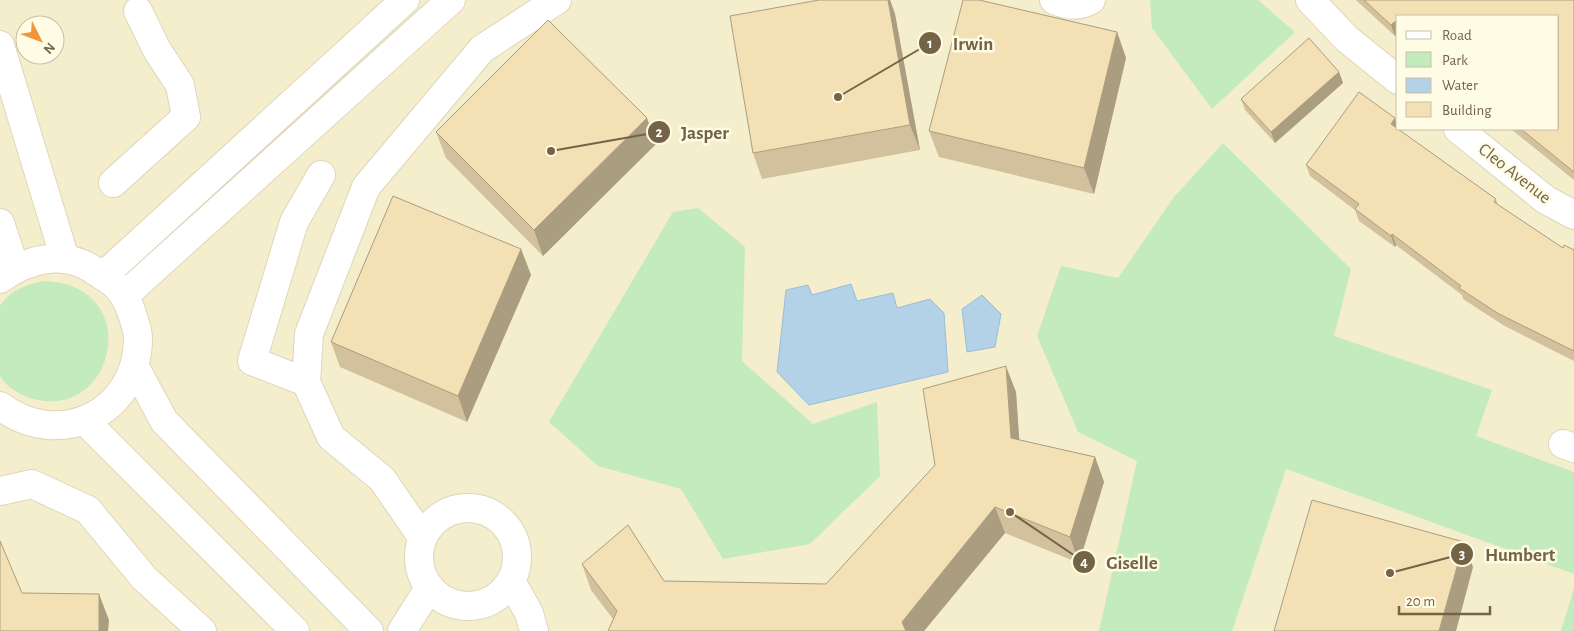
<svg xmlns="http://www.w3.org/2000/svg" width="1574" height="631" viewBox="0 0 1574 631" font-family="'Alegreya Sans',sans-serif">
	<rect width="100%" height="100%" fill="#fdfadf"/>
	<!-- residential -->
	<path fill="#f5eecd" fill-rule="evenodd" d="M0,0H1574V631H0ZM1398,16H1558V129H1398ZM25,25H55V55H25Z"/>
	<!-- green -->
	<g fill="#c3ebbd">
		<polygon points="1150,0 1258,0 1295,32 1212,109 1152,28"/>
		<polygon points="1223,143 1351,269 1334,336 1492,390 1476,436 1574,472 1574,574 1286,469 1232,631 1099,631 1137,461 1078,432 1037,336 1061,266 1118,278 1174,197"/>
		<polygon points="698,208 745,247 742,361 813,424 877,402 880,476 810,544 723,559 681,489 598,466 549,422 673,212"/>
		<path d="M45,281C143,285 117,416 38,400C23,397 8,389 0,376V306C10,290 27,284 45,281Z"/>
		<polygon points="1574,588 1574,631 1561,631"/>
	</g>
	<!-- water -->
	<g fill="#b3d1e7" stroke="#98beda">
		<polygon points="851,284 857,301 893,293 897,308 930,299 944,313 948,372 809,405 777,372 786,290 808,285 812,295"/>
		<polygon points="982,295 1001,314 995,347 967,352 962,309"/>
	</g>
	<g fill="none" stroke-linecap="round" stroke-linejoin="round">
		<defs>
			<g id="minor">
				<path d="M1054,0C1067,6 1079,7 1091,0"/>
				<polyline points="1310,0 1347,39 1398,80"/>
				<polyline points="0,45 65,259"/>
				<polyline points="1458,129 1546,200 1574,215"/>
				<polyline points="113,183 186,117 180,85 157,50 138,11"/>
				<polyline points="0,223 15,268"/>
				<polyline points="103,276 405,0"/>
				<path d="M0,279C27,259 62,250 92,269C99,274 108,278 114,284C124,292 131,308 134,320C136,326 138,332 138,338C138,413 59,451 0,406"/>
				<polyline points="124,296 451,0"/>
				<polyline points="135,367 164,421 369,631"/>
				<polyline points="306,382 252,361 294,222 321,175"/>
				<polyline points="85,421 295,631"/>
				<polyline points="1563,444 1574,448"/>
				<polyline points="0,491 32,484 88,510 144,578 202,631"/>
				<circle cx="468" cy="557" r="49"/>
				<polyline points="422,537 382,479 331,437 306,382 309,334 366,187 482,49 557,0"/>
				<polyline points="511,581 529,613 534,631"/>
				<polyline points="402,631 429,588"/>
			</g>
		</defs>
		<!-- minor casing -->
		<use href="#minor" stroke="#dfd5b8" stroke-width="30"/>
		<!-- minor -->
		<use href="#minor" stroke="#fff" stroke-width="28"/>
	</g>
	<!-- wall -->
	<g fill="#d2c19c">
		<polygon points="819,0 890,0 895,14 920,150 762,179 753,153"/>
		<polygon points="1356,0 1574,0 1574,180 1511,129 1558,129 1398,16 1398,34 1395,36"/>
		<polygon points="1117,32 1126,58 1094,194 939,157 929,131"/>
		<polygon points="1339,72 1343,83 1275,143 1245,110 1241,99"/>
		<polygon points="1398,129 1399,129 1399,130 1496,199 1498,205 1563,248 1574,250 1574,361 1503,325 1463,299 1462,295 1396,245 1395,247 1359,221 1355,210 1310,176 1306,165"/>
		<polygon points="436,132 656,144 543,256 446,158"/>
		<polygon points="521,249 531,275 467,422 340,367 331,342"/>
		<polygon points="1016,392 1019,440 1095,457 1104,482 1079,563 1005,533 924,631 608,631 613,619 591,590 582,564 664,581 826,584"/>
	</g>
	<!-- shaded-wall -->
	<g fill="#ab9d7f">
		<polygon points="888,0 890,0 895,14 920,150 910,125"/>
		<polygon points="1398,19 1398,34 1395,36 1391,25"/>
		<polygon points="1117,32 1126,58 1094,194 1084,168"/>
		<polygon points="1339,72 1343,83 1275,143 1271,132"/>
		<polygon points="647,118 656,144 543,256 534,230"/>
		<polygon points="1395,118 1398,125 1398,129 1399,129 1395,135 1391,124"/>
		<polygon points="1392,234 1396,245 1395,247 1391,236"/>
		<polygon points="521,249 531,275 467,422 458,396"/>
		<polygon points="1006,366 1016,392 1021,464 1011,438"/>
		<polygon points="1095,457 1104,482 1079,563 1070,537"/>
		<polygon points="995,507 1005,533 924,631 905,631 902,622"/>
		<polygon points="1464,542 1473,567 1456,631 1439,631"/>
		<polygon points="99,594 109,620 108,631 99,631"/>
	</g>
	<!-- building -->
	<g fill="#f4e0b5" stroke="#ab9d7f">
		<polygon points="819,0 888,0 910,125 753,153 730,16"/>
		<polygon points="963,0 979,0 1117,32 1084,168 929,131"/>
		<polygon points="1364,0 1574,0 1574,172 1521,129 1558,129 1558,16 1398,16 1398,19 1391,25"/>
		<polygon points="548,20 647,118 534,230 436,132"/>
		<polygon points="1309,38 1339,72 1271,132 1241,99"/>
		<polygon points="1359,92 1395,118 1391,124 1496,199 1494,202 1563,248 1564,245 1574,250 1574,351 1499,314 1459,288 1461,286 1392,234 1391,236 1355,209 1359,204 1306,165"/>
		<polygon points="393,196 521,249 458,396 331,342"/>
		<polygon points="1006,366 1011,438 1095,457 1070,537 995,507 902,622 906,631 608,631 617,611 582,564 628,525 664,581 826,584 935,465 923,389"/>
		<polygon points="1312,500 1464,542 1439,631 1274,631"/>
		<polygon points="0,541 22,593 99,594 99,631 0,631"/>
	</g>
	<g text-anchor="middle" stroke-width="5" stroke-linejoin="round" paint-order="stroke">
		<!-- street labels -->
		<g font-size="18" fill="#756346" stroke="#fffce6">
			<text transform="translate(1515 173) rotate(38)" y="6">Cleo Avenue</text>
		</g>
	</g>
	<!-- callouts -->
	<path fill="none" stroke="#756346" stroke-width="2" d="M838 97L930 43M551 151L659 132M1390 573L1462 554M1010 512L1084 562"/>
	<g fill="#756346" stroke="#fffce6" stroke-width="2">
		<circle cx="838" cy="97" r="5"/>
		<circle cx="551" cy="151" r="5"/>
		<circle cx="1390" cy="573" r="5"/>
		<circle cx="1010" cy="512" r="5"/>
		<circle cx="930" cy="43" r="12"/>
		<circle cx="659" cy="132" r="12"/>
		<circle cx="1462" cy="554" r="12"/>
		<circle cx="1084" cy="562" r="12"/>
	</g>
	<g font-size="15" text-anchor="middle" font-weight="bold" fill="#fff">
		<text x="930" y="48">1</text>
		<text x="659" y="137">2</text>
		<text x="1462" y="559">3</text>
		<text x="1084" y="567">4</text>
	</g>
	<g font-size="19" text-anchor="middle" font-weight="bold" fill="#756346" stroke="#fffce6" stroke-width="5" stroke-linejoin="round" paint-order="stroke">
		<text x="973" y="50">Irwin</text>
		<text x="705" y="139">Jasper</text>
		<text x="1520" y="561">Humbert</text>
		<text x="1132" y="569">Giselle</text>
	</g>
	<!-- legend -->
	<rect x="1396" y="15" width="162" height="115" fill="#fffce6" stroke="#c8bfa6"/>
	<rect x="1406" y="31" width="25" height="8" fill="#ffffff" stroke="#c8bfa6"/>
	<text x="1442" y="40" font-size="15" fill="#756346">Road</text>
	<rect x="1406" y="52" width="25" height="15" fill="#c3ebbd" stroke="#c8bfa6"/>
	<text x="1442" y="65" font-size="15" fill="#756346">Park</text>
	<rect x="1406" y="78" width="25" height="15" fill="#b3d1e7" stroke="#c8bfa6"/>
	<text x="1442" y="90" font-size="15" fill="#756346">Water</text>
	<rect x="1406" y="102" width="25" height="15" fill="#f4e0b5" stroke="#c8bfa6"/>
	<text x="1442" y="115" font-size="15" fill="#756346">Building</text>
	<!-- north arrow -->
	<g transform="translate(40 40) rotate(132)"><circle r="24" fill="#fffce6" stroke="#c8bfa6"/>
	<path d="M0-4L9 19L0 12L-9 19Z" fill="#ef953c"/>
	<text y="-8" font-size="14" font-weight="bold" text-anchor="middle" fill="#756346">N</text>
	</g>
	<!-- scale -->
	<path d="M1399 606v8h91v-8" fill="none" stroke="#756346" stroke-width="2.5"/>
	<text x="1406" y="606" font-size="15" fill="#756346" stroke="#fffce6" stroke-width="4" paint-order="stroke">20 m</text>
</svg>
